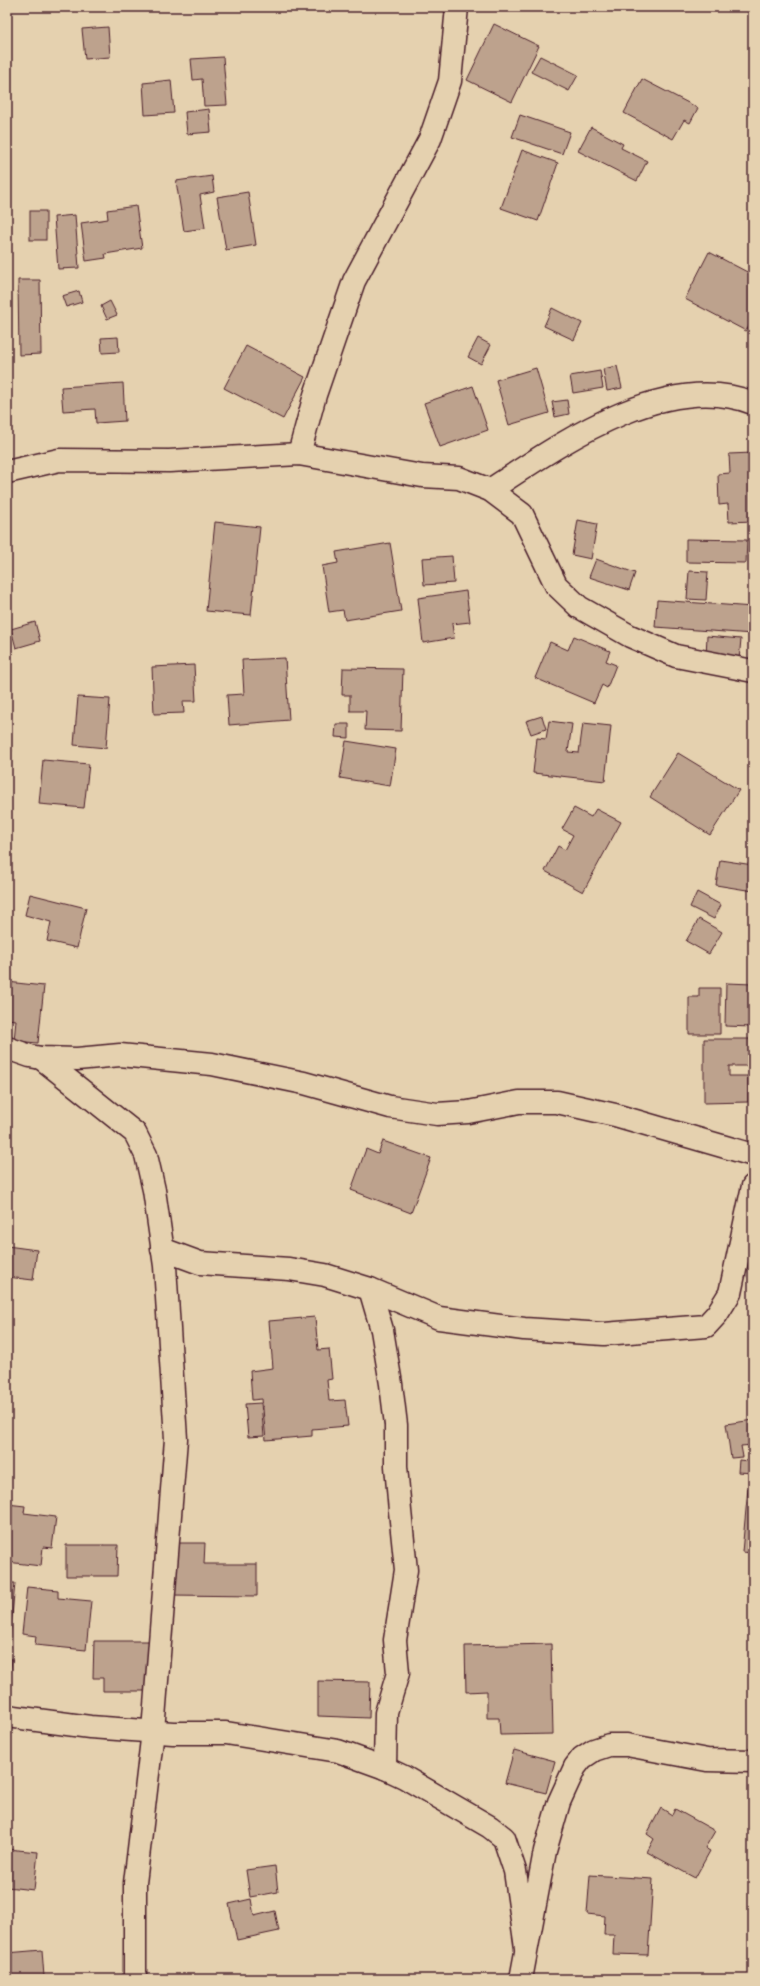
<svg xmlns="http://www.w3.org/2000/svg" width="760" height="1986" viewBox="0 0 760 1986" font-family="'Gochi Hand',sans-serif">
	<rect width="100%" height="100%" fill="#e5d1af"/>
	<filter id="ink" filterUnits="userSpaceOnUse"><feTurbulence type="fractalNoise" baseFrequency=".025" numOctaves="2"/><feDisplacementMap in="SourceGraphic" scale="8" xChannelSelector="R" yChannelSelector="G"/><feConvolveMatrix kernelMatrix="1 2 1 2 8 2 1 2 1" color-interpolation-filters="sRGB"/></filter>
	<g filter="url(#ink)">
		<!-- building -->
		<g fill="#bda28d" stroke="#4a1f2b">
			<polygon points="494,24 539,46 512,102 467,80"/>
			<polygon points="108,27 110,57 85,59 82,29"/>
			<polygon points="540,56 578,75 569,91 531,72"/>
			<polygon points="223,57 227,105 204,106 202,79 193,80 191,59"/>
			<polygon points="642,79 698,108 690,123 684,120 673,139 624,113"/>
			<polygon points="171,80 174,113 145,115 143,83"/>
			<polygon points="209,109 211,132 187,134 185,112"/>
			<polygon points="520,115 570,132 562,154 512,137"/>
			<polygon points="591,127 623,144 621,148 647,161 637,181 578,151"/>
			<polygon points="522,150 558,163 538,221 501,208"/>
			<polygon points="212,176 214,192 200,195 205,228 184,231 176,181"/>
			<polygon points="248,192 256,245 226,250 217,197"/>
			<polygon points="136,206 142,248 105,254 106,258 86,261 81,223 108,219 107,210"/>
			<rect x="30" y="211" width="16" height="29"/>
			<polygon points="75,215 79,268 58,269 54,217"/>
			<polygon points="7,238 11,239 10,253 7,253"/>
			<polygon points="709,252 753,275 753,319 746,331 685,299"/>
			<polygon points="18,280 40,280 41,354 19,355"/>
			<polygon points="79,291 82,302 66,307 62,296"/>
			<polygon points="110,301 117,315 107,319 101,306"/>
			<polygon points="552,308 582,323 574,340 544,326"/>
			<polygon points="118,337 119,352 102,353 101,338"/>
			<polygon points="478,338 491,345 481,364 468,357"/>
			<polygon points="246,346 305,377 283,419 224,388"/>
			<polygon points="617,366 622,388 607,391 603,369"/>
			<polygon points="536,368 549,413 509,425 496,380"/>
			<polygon points="600,371 603,388 573,393 570,376"/>
			<polygon points="123,383 125,421 96,423 95,409 63,411 61,387"/>
			<polygon points="473,386 488,430 440,447 424,403"/>
			<polygon points="567,400 569,414 555,417 552,402"/>
			<polygon points="753,453 753,521 729,522 728,504 719,505 718,474 730,473 729,454"/>
			<polygon points="578,520 597,524 591,559 572,555"/>
			<polygon points="215,522 260,527 251,615 206,611"/>
			<polygon points="686,539 747,540 746,563 686,562"/>
			<polygon points="390,543 401,611 345,620 343,610 329,612 322,566 338,563 336,552"/>
			<polygon points="452,556 454,583 424,585 422,558"/>
			<polygon points="596,559 635,573 629,590 589,577"/>
			<polygon points="689,571 708,572 706,600 687,599"/>
			<polygon points="466,591 470,622 452,624 454,638 423,643 418,598"/>
			<polygon points="657,600 753,607 753,634 655,627"/>
			<polygon points="35,622 40,641 16,648 11,629"/>
			<polygon points="574,636 610,651 606,661 616,665 607,688 602,685 594,703 535,678 550,642 568,650"/>
			<polygon points="707,636 741,639 739,660 706,657"/>
			<polygon points="285,658 289,720 229,725 227,695 244,694 242,660"/>
			<polygon points="194,665 196,701 183,701 184,713 154,714 152,667"/>
			<polygon points="343,668 403,669 401,731 365,730 366,711 350,711 350,695 342,695"/>
			<polygon points="78,697 110,699 106,748 74,745"/>
			<polygon points="542,716 546,729 531,734 526,721"/>
			<polygon points="549,721 572,724 568,752 579,753 583,723 611,726 605,781 533,773 537,738 546,739"/>
			<polygon points="336,724 349,724 349,738 335,737"/>
			<polygon points="346,741 396,749 390,786 340,778"/>
			<polygon points="7,748 12,750 7,767"/>
			<polygon points="678,753 739,790 710,835 650,797"/>
			<polygon points="43,760 89,764 84,808 39,804"/>
			<polygon points="574,808 591,817 596,809 621,822 583,892 545,871 558,846 565,850 573,835 562,829"/>
			<polygon points="720,860 753,865 753,891 716,885"/>
			<polygon points="697,892 721,905 714,919 690,907"/>
			<polygon points="30,894 86,908 77,948 47,941 51,922 25,915"/>
			<polygon points="699,919 722,932 709,954 686,941"/>
			<polygon points="7,982 44,986 38,1043 14,1041 16,1020 7,1019"/>
			<polygon points="726,983 753,984 752,1027 725,1026"/>
			<polygon points="699,988 720,988 720,1034 689,1034 689,997 699,997"/>
			<polygon points="704,1039 753,1039 753,1066 729,1066 729,1076 748,1076 748,1102 704,1103"/>
			<polygon points="383,1141 431,1158 411,1213 351,1190 366,1149 378,1154"/>
			<polygon points="7,1246 37,1250 33,1280 7,1277"/>
			<polygon points="315,1317 318,1350 329,1349 332,1379 327,1380 329,1401 345,1400 348,1426 312,1429 312,1436 266,1440 262,1399 252,1400 250,1371 273,1368 269,1321"/>
			<polygon points="261,1403 264,1436 248,1437 245,1404"/>
			<polygon points="753,1420 753,1445 741,1446 743,1457 731,1458 726,1424"/>
			<polygon points="749,1453 753,1453 753,1473 738,1472 739,1460 748,1461"/>
			<polygon points="748,1488 753,1489 753,1553 742,1552"/>
			<polygon points="7,1504 25,1506 24,1513 56,1517 52,1548 43,1547 41,1566 7,1562"/>
			<polygon points="172,1543 205,1543 204,1564 257,1564 257,1596 171,1595"/>
			<polygon points="66,1545 118,1545 117,1576 66,1576"/>
			<polygon points="7,1583 15,1583 9,1648 7,1648"/>
			<polygon points="27,1587 58,1590 58,1598 91,1601 86,1650 35,1645 36,1636 22,1634"/>
			<polygon points="94,1641 149,1641 148,1691 103,1691 103,1678 93,1678"/>
			<polygon points="551,1644 553,1734 500,1735 499,1718 487,1718 487,1691 466,1692 465,1646"/>
			<polygon points="7,1658 12,1659 7,1706"/>
			<polygon points="318,1681 370,1682 369,1718 318,1716"/>
			<polygon points="514,1750 555,1761 546,1793 505,1783"/>
			<polygon points="661,1808 672,1815 675,1809 715,1831 705,1848 710,1851 695,1878 647,1852 654,1839 647,1834"/>
			<polygon points="7,1849 38,1852 34,1890 7,1887"/>
			<polygon points="275,1866 278,1892 250,1897 246,1870"/>
			<polygon points="590,1875 653,1879 648,1955 613,1954 614,1935 604,1935 605,1916 587,1914"/>
			<polygon points="251,1899 254,1916 275,1911 279,1931 237,1940 229,1904"/>
			<polygon points="42,1950 44,1977 71,1976 71,1979 7,1979 7,1953"/>
		</g>
		<g fill="none" stroke-linecap="round" stroke-linejoin="round">
			<defs>
				<g id="street">
					<polyline points="299,454 315,395 354,281 430,139 450,81 457,7"/>
					<polyline points="7,472 59,460 169,461 299,454 422,476 459,478 490,490 522,514 556,585 579,607 630,636 676,656 753,671"/>
					<path d="M490,490C560,444 666,369 753,403"/>
					<polyline points="7,1048 30,1056 41,1058 77,1059 120,1055 212,1064 304,1083 390,1107 437,1114 468,1112 519,1102 557,1102 615,1115 753,1155"/>
					<polyline points="41,1058 135,1133 146,1155 154,1190 165,1266 176,1439 153,1731 135,1883 135,1979"/>
					<polyline points="162,1249 200,1263 289,1269 325,1275 370,1289 439,1318 524,1329 604,1334 706,1326 717,1314 730,1293 753,1186"/>
					<polyline points="370,1289 382,1330 391,1384 396,1425 396,1466 400,1511 406,1570 395,1640 398,1673 386,1713 385,1768"/>
					<polyline points="7,1716 90,1727 173,1733 226,1733 338,1751 385,1768 404,1777 490,1827 504,1838 515,1871 526,1948"/>
					<polyline points="521,1979 545,1851 559,1802 575,1767 582,1758 594,1750 609,1745 627,1745 707,1760 753,1761"/>
				</g>
			</defs>
			<!-- street casing -->
			<use href="#street" stroke="#4a1f2b" stroke-width="25"/>
			<!-- street -->
			<use href="#street" stroke="#e5d1af" stroke-width="22"/>
		</g>
	</g>
	<!-- margin -->
	<rect width="760" height="1986" fill="none" stroke="#e5d1af" stroke-width="24"/>
	<rect x="12" y="12" width="736" height="1962" fill="none" stroke="#4a1f2b" stroke-width="1.5" filter="url(#ink)"/>
</svg>
